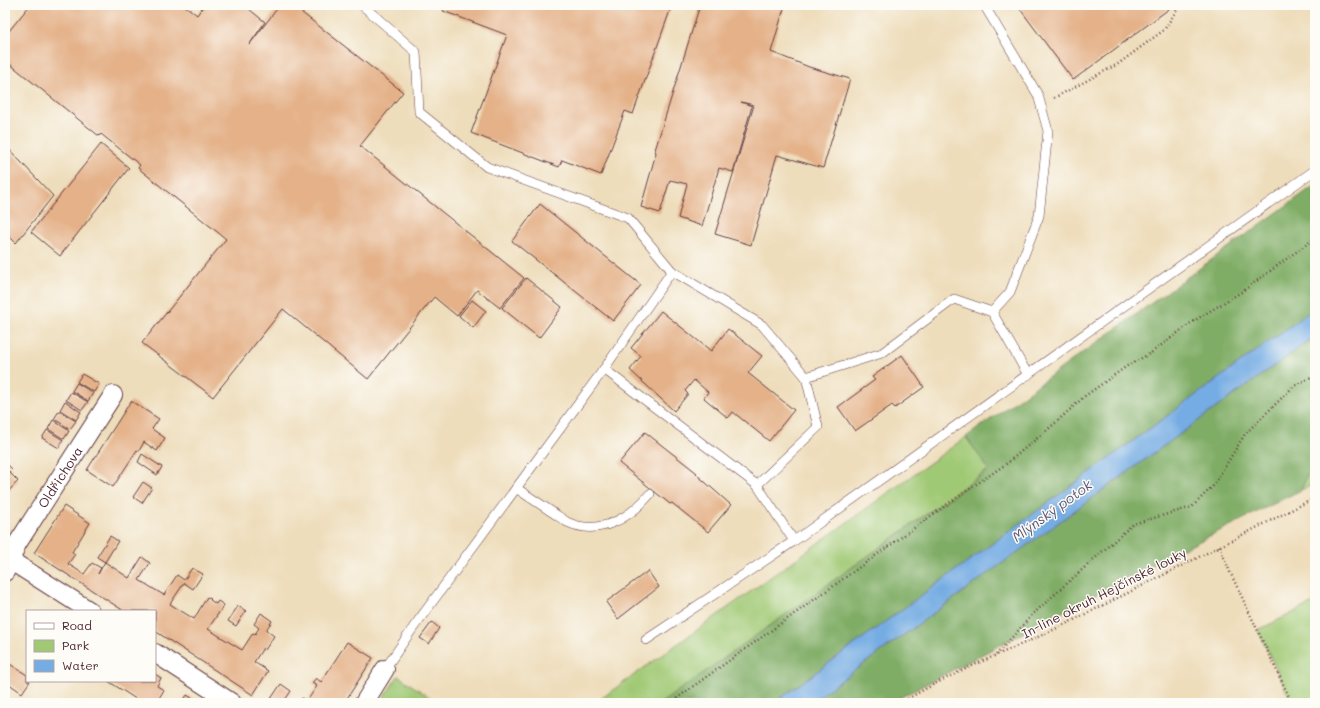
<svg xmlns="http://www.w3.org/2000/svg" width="1320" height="708" viewBox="0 0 1320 708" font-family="Mali,sans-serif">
	<rect width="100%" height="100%" fill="#fdfcf7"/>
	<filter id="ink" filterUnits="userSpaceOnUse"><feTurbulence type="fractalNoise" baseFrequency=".025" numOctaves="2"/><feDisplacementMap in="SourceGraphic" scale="8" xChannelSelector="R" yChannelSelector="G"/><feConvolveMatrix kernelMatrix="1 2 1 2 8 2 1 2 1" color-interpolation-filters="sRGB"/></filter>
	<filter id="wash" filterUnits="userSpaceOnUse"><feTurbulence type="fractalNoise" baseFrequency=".012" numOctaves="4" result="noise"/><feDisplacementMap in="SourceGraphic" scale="16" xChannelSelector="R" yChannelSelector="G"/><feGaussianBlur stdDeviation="0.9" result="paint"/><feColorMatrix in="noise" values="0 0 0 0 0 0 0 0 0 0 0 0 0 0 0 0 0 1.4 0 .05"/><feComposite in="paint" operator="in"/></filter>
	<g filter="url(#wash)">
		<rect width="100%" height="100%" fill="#edb"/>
		<!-- green -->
		<g fill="#a0c975" stroke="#757450">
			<polygon points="966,437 989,469 663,703 595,703"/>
			<polygon points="1315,456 1315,484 1301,490"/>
			<polygon points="1315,602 1315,703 1292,703 1258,630"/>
			<polygon points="398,676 438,703 380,703"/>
		</g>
		<!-- forest -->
		<g fill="#80ad66" stroke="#656648">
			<polygon points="1315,185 1315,308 774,703 661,703 989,470 966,437"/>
			<polygon points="1315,336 1315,456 1301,490 1152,565 890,703 810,703"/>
		</g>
		<!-- water -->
		<polygon fill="#74ace3" stroke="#5f6687" points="1315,308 1315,336 810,703 774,703"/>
		<g id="blocks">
			<!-- building -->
			<g fill="#e4b188">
				<polygon points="30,5 184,5 197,15 204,5 244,5 265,22 249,45 280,5 292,5 403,92 360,146 524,278 500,308 477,290 457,316 434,297 368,379 283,309 213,397 142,343 226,239 138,168 140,165 101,134 99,136 5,60 5,36"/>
				<polygon points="446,5 672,5 633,114 625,111 601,175 562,160 559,167 471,133 507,35 443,11"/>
				<polygon points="700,5 785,5 771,52 809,67 850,79 823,168 777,155 751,245 715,234 754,105 741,102 752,106 733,172 719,168 702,226 678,218 687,184 670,180 660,213 641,207 656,153 655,150"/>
				<polygon points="1017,5 1166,5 1169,9 1073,80"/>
				<polygon points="101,144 129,168 60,256 31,232"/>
				<polygon points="5,145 53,196 16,243 5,232"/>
				<polygon points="540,204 641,285 613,321 512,241"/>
				<polygon points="526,278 562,307 539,338 502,308"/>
				<polygon points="472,300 486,311 473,328 459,316"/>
				<polygon points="661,311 711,351 728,329 762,356 748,373 794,410 769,441 733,412 728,418 704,398 708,392 694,380 685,391 688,394 674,411 630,370 641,356 631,348"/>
				<polygon points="902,355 924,387 895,408 892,405 855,431 838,407 875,380 872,377"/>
				<polygon points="82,374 99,384 94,392 77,382"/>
				<polygon points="77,383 93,393 88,401 72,391"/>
				<polygon points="71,392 88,402 82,410 66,400"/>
				<polygon points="65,401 81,412 76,420 60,410"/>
				<polygon points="131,401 159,419 152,429 165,438 157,451 144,442 139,451 137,450 113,487 87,470"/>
				<polygon points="59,411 76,421 70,429 54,419"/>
				<polygon points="53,420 69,431 64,439 48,429"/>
				<polygon points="47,430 63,440 59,448 42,438"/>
				<polygon points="645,432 697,473 696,474 731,505 708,532 672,503 670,504 619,463"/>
				<polygon points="142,454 162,467 157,475 138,462"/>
				<polygon points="5,462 12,469 9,472 18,481 5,495"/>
				<polygon points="143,482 152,488 142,503 133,497"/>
				<polygon points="64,506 90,523 72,552 75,554 68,564 84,574 92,563 101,568 98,574 105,562 97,557 110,536 118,541 105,562 129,578 142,557 150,563 139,580 162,594 164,595 177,575 184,580 192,568 203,574 193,589 184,583 170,604 194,619 207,597 211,599 210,600 216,604 218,601 224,605 208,629 242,650 253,633 255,634 259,628 254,624 261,613 272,621 266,630 274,636 265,650 263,648 254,662 268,671 253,695 155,631 155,611 124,611 34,553"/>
				<polygon points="648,571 659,587 618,619 606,602"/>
				<polygon points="238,606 246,611 236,626 228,621"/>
				<polygon points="432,622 439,628 429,644 420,638"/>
				<polygon points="347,642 373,658 344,703 299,703 302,698 307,701 317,686 312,683 316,678 321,682"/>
				<polygon points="5,661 27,675 27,681 30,681 22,693 5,681"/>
				<polygon points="155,674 161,678 157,686 164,690 156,703 151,703 147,700 146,703 142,703 108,681 155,681"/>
				<polygon points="281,684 291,691 283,703 268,703"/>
				<polygon points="187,695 200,703 182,703"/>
			</g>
		</g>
	</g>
	<g filter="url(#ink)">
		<use href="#blocks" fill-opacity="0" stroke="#633c41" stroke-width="1"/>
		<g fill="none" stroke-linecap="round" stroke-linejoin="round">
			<defs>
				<g id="service">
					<polyline points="362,5 416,52 419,112 487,167 628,218 672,271 762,325 806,377 818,427 757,485"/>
					<polyline points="672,271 604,369 757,485 794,541"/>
					<polyline points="992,312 1028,375"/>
					<polyline points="806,377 882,353 954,299 992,312 1010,292 1039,216 1048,131 1038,95 984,5"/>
					<path d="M516,488C528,496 540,504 552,512C557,515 562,519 567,522C599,537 630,518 650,494"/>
					<polyline points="646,640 794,541 1315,170"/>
					<polyline points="385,669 413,628 604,369"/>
				</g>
				<g id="minor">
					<polyline points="5,557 90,611"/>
					<path id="s1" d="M5,572L17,544L113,395"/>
					<polyline points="155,653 232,703"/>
					<polyline points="364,703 385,669"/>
				</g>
			</defs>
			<!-- service casing -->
			<use href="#service" stroke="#633c41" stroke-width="10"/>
			<!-- minor casing -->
			<use href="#minor" stroke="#633c41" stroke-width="20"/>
			<!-- path -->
			<g stroke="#633c41" stroke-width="2.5" stroke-dasharray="1 3" stroke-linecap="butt">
				<polyline points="1054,98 1118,64 1164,30 1180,5"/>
				<polyline points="1219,546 1230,572 1292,703"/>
				<polyline points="996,655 1034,613 1133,524 1192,507 1213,486 1245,434 1294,386 1315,375"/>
				<polyline points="670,703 949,503 1006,464 1053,425 1085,396 1127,366 1151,353 1192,322 1243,291 1315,238"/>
				<path d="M901,703C949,673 1002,654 1053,630C1141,587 1228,542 1315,498"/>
			</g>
			<!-- service -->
			<use href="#service" stroke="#fff" stroke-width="9"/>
			<!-- minor -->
			<use href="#minor" stroke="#fff" stroke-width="18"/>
		</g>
	</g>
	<g text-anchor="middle" stroke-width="3" stroke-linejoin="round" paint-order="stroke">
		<!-- street labels -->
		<g font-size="13" fill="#4a1f2b" stroke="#fdfcf7">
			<text dy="5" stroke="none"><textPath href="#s1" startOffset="110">Oldřichova</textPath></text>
			<text transform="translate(1104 593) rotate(-27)" y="5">In-line okruh Hejčínské louky</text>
		</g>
		<!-- water labels -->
		<g font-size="14" font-style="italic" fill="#5b5775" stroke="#fdfcf7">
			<text transform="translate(1052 511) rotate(-36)" y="5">Mlýnský potok</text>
		</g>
	</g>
	<!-- margin -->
	<rect width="1320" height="708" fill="none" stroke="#fdfcf7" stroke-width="20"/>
	<!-- legend -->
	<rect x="26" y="610" width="130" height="72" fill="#fdfcf7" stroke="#b5a4a5"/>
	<rect x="34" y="623" width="20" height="6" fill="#ffffff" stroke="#b5a4a5"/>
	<text x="62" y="630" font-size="12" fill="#4a1f2b">Road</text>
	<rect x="34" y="640" width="20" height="12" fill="#a0c975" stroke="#b5a4a5"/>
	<text x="62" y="650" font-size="12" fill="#4a1f2b">Park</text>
	<rect x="34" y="660" width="20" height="12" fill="#74ace3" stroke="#b5a4a5"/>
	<text x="62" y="670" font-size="12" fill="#4a1f2b">Water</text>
</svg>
